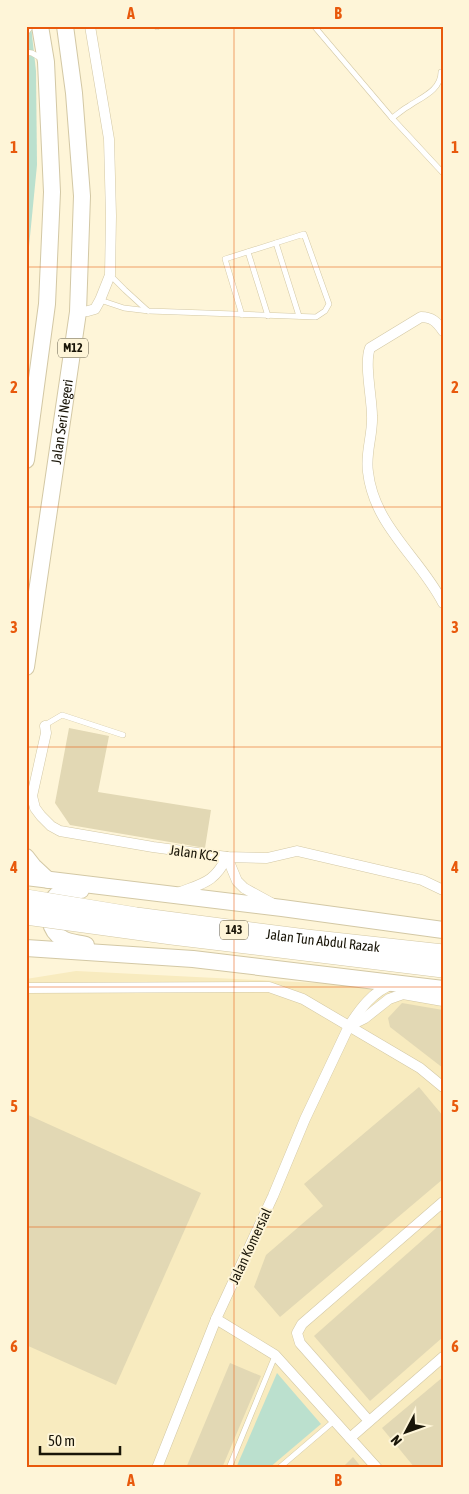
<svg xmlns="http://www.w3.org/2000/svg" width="469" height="1494" viewBox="0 0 469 1494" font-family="'Asap Condensed',sans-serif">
	<rect width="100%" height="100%" fill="#fef5d8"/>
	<!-- built -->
	<polygon fill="#f8ebbf" points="76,971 337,984 443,998 443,1468 26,1468 26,979"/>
	<!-- green -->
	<g fill="#bbe0ce">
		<polygon points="26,26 31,26 36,71 37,165 26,277"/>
		<polygon points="277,1373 321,1424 269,1468 236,1468"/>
	</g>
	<!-- building -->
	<g fill="#e2d8b4">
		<polygon points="69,728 109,736 98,792 211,810 205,848 70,825 55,803"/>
		<polygon points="402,1003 443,1010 443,1068 390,1027 388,1018"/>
		<polygon points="419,1087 443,1116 443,1179 280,1317 254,1287 266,1255 323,1206 304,1184"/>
		<polygon points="26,1114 201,1193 116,1385 26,1345"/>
		<polygon points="443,1222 443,1337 370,1401 314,1336"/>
		<polygon points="230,1363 261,1376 222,1468 186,1468"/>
		<polygon points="443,1377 443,1468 415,1468 382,1428"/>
		<polygon points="353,1457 362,1468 342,1468"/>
	</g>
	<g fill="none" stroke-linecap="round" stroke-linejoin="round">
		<defs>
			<g id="lane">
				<polyline points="314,26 392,118 443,173"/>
				<polyline points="157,27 157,26"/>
				<polyline points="26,33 31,26"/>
				<polyline points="26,52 32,53 42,59"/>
				<path d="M392,118C398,114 403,109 409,106C422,97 441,90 441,72"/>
				<polyline points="276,243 299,316"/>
				<polyline points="248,252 268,316"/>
				<polyline points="110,275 125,290 148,311"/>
				<polyline points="100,300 124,308 149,311 316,317 325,311 329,304 304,234 225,259 242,315"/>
				<polyline points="45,725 62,715 123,735"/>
				<polyline points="229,1468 275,1356"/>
				<polyline points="279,1468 334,1421"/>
			</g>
			<g id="street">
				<polyline points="78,312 88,311 95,309 100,300 110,275 111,216 109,139 90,26"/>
				<path d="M443,331C437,322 432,317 421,317L370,348C364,363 372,398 372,416C373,435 365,453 368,472C374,526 420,558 443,603"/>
				<polyline points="45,726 46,733 32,796 35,808 41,816 51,826 60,831 153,847 227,857 267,858 297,851 422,880 443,890"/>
				<polyline points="227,857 237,881 244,888 275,905"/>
				<path d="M178,893C203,883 214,883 227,857"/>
				<polyline points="26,988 269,987 303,999 420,1068 443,1087"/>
				<polyline points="351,1025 365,1018 389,999 403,994 443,1001"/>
				<polyline points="216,1319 275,1355 377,1468"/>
				<polyline points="369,1421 300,1343 297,1333 302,1324 443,1202"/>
				<polyline points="350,1438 443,1357"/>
				<path d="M157,1468L216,1319L273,1196L305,1119L349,1026C360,1009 373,991 393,984"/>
			</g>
			<g id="primary">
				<polyline points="26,460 47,304 52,192 46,62 40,26"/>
				<path id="s1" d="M26,667L78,312L82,196L74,93L65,26"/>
				<polyline points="26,857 33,866 48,880"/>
				<polyline points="26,877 282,908 443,930"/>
				<path d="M81,890C72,890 61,889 55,897C45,910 49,931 63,939C69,943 80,943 86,945"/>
				<polyline points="26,948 193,959 443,989"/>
			</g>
		</defs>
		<!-- lane casing -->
		<use href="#lane" stroke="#d3c8a5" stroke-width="6"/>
		<!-- street casing -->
		<use href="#street" stroke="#d3c8a5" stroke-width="11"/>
		<!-- primary casing -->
		<use href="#primary" stroke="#d3c8a5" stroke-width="18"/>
		<!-- lane -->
		<use href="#lane" stroke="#fff" stroke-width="5"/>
		<!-- street -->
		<use href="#street" stroke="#fff" stroke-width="10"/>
		<!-- primary -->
		<use href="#primary" stroke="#fff" stroke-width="16"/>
		<defs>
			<g id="highway-bridge">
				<path id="s2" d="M26,899L136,917L306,939L443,954"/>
				<polyline points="26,915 172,935 443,968"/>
			</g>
		</defs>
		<!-- highway-bridge casing -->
		<use href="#highway-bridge" stroke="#d3c8a5" stroke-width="20" stroke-linecap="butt"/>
		<!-- highway-bridge -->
		<use href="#highway-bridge" stroke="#fff" stroke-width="19"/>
	</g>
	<!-- grid -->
	<path fill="none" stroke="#e8590c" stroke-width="1" stroke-opacity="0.55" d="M234,26V1468M26,267H443M26,507H443M26,747H443M26,987H443M26,1227H443"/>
	<g text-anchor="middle" stroke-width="4" stroke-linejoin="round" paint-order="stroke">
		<!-- shield labels -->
		<g fill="#fef5d8" stroke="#5e5846" stroke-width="1">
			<rect x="58" y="338.5" width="30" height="19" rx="4"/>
			<rect x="220" y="920.5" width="28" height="19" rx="4"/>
		</g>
		<g font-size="12" font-weight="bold" fill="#191508">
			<text x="73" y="352">M12</text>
			<text x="234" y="934">143</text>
		</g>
		<!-- street labels -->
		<g font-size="14" fill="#191508" stroke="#fef5d8">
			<text dy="5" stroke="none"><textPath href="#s1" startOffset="248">Jalan Seri Negeri</textPath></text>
			<text transform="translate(194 853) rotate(8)" y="5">Jalan KC2</text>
			<text dy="5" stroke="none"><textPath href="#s2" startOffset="300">Jalan Tun Abdul Razak</textPath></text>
			<text transform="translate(250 1246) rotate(-65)" y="5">Jalan Komersial</text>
		</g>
	</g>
	<!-- border -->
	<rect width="469" height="1494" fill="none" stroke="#fef5d8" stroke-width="55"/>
	<!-- north arrow -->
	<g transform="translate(406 1432) rotate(229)" stroke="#fef5d8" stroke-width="4" paint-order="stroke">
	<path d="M0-4L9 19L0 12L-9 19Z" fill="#191508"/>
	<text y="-8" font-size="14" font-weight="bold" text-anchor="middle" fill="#191508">N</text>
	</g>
	<!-- scale -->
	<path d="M40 1446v8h80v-8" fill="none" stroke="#191508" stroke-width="2.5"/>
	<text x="48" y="1446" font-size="15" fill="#191508" stroke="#fef5d8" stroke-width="4" paint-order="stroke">50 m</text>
	<rect x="28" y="28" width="414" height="1438" fill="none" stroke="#e8590c" stroke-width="2"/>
	<g font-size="16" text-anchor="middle" font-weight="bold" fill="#e8590c">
		<text x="131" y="19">A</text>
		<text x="338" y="19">B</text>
		<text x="14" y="153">1</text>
		<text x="455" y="153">1</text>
		<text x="14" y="393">2</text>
		<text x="455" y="393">2</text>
		<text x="14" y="633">3</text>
		<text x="455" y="633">3</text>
		<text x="14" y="873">4</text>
		<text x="455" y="873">4</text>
		<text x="14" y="1112">5</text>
		<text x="455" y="1112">5</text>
		<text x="14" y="1352">6</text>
		<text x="455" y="1352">6</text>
		<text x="131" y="1486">A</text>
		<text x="338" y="1486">B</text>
	</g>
</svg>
